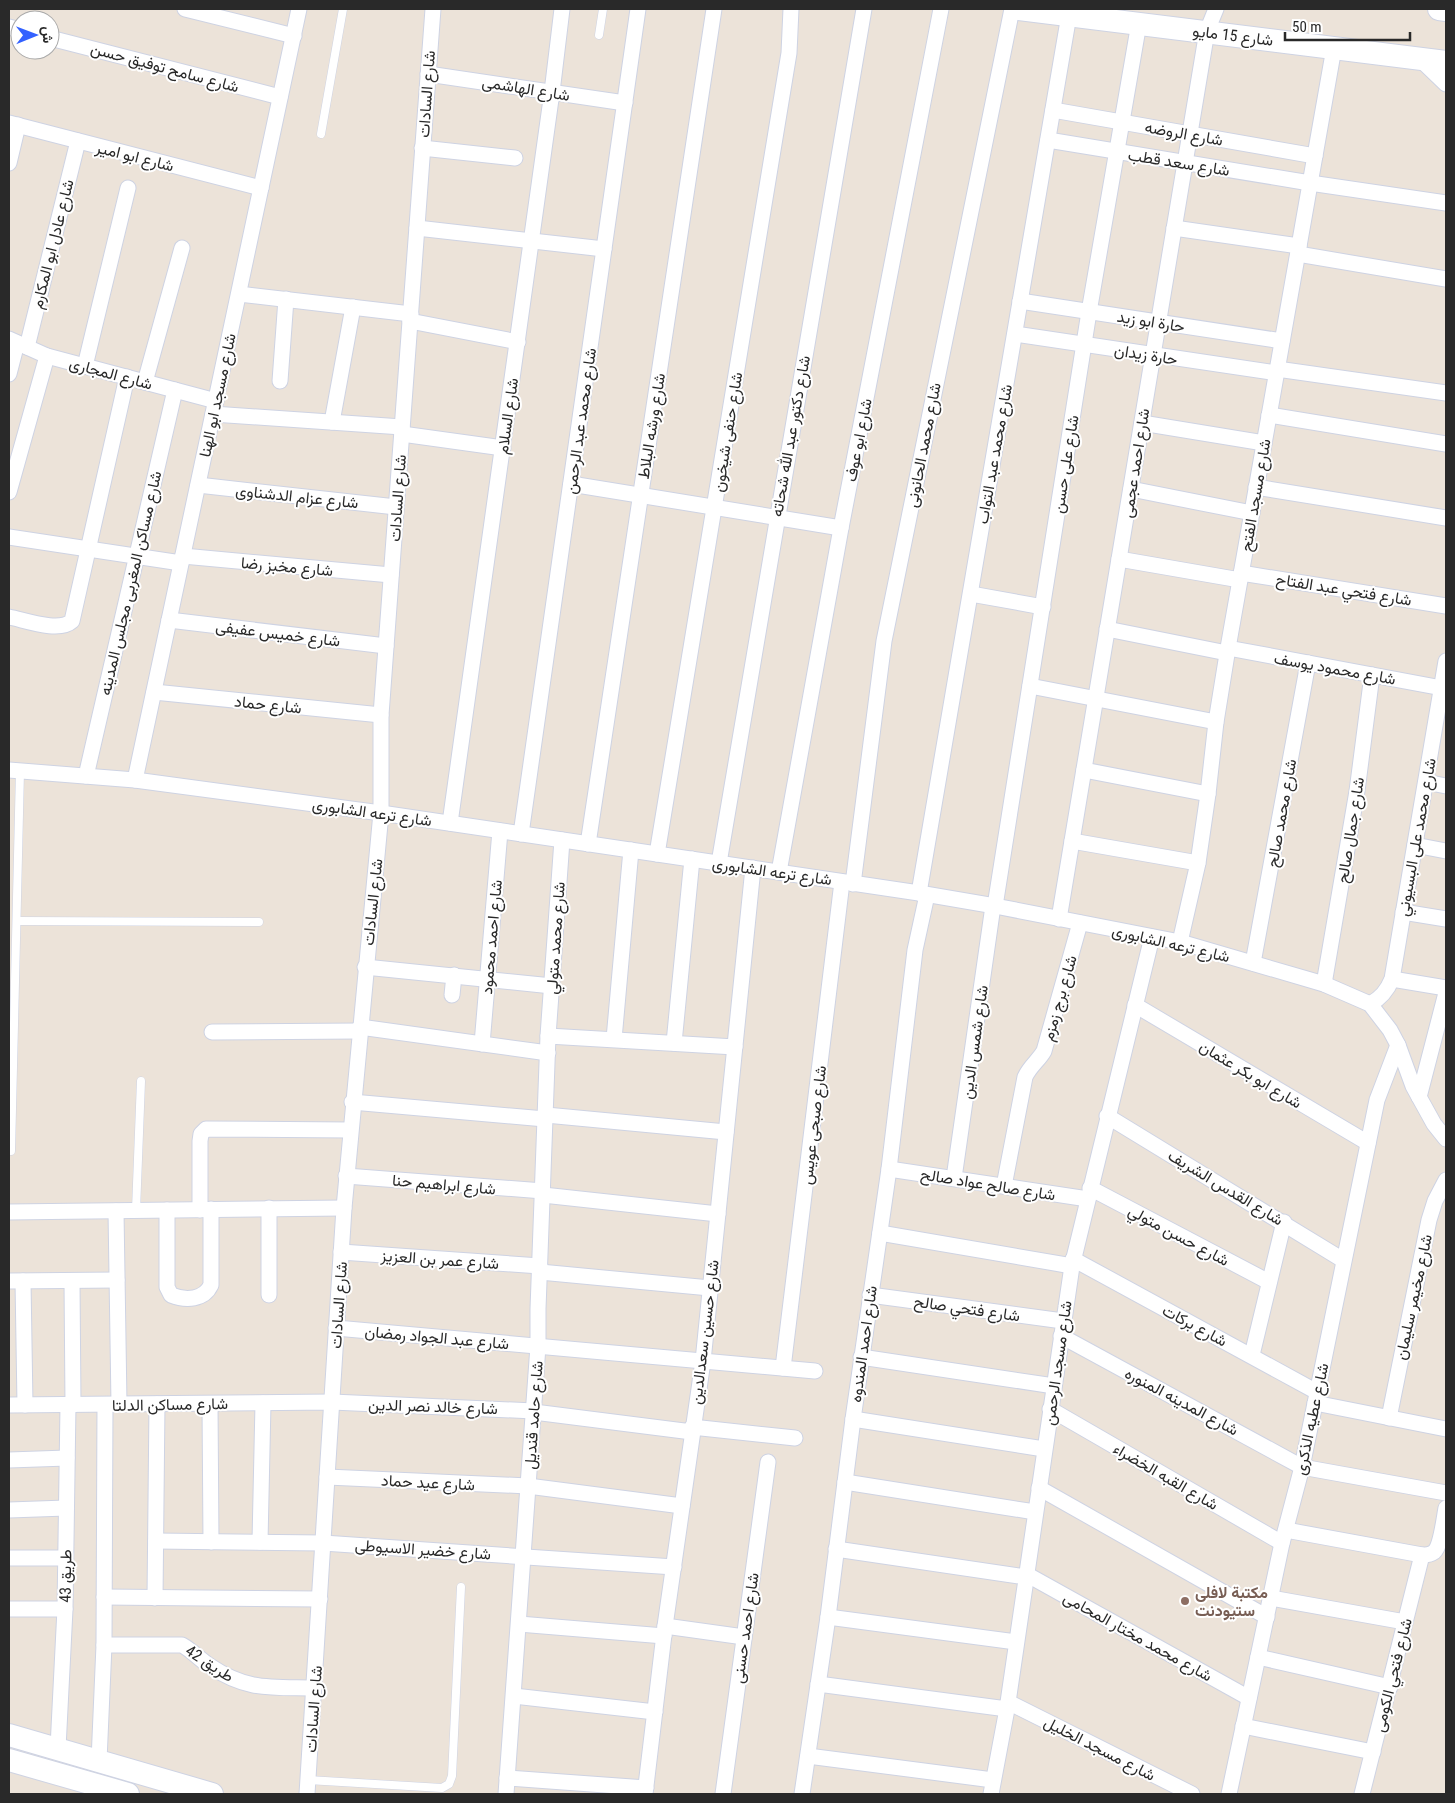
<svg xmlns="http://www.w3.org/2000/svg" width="1455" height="1803" viewBox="0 0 1455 1803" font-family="'Roboto Condensed',Vazirmatn,sans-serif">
	<rect width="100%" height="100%" fill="#ece3d9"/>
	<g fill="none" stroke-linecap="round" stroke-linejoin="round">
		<defs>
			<g id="lane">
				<polyline points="599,35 603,9"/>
				<polyline points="321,134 343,9"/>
				<polyline points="17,921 259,922"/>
				<polyline points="11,1151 20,771"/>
				<polyline points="136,1210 141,1081"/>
				<polyline points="308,1780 442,1788 449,1784 452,1776 461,1587"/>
			</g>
			<g id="street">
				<polyline points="185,9 294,36"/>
				<polyline points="9,27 20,30"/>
				<polyline points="50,38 280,97"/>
				<polyline points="1420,59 1446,84"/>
				<polyline points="428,74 625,103"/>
				<polyline points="1053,110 1315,156"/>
				<polyline points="9,123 261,188"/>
				<polyline points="1048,140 1310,183 1446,203"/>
				<polyline points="422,148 515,158"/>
				<polyline points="9,163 18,125"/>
				<polyline points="417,228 604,249"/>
				<polyline points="1174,228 1299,246"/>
				<polyline points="1298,254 1446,279"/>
				<polyline points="239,294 411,314"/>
				<polyline points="1020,301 1282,341"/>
				<polyline points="410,321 518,342"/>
				<polyline points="1015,334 1277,373"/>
				<polyline points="9,339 47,356 216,401"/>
				<polyline points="27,347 78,141"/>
				<polyline points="85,366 128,188"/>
				<polyline points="1277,369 1446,393"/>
				<polyline points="9,374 17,343"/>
				<polyline points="280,381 286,299"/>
				<polyline points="145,382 182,248"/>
				<polyline points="213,414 402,427"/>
				<polyline points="1269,415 1446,444"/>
				<polyline points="332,422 353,307"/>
				<polyline points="1142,423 1264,443"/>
				<polyline points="402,434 503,448"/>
				<polyline points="571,484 841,528"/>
				<polyline points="198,485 396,507"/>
				<polyline points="1256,487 1446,518"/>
				<polyline points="1131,489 1252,513"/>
				<polyline points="9,492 47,356"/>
				<polyline points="9,537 181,563"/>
				<polyline points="183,556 391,575"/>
				<polyline points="1119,559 1240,580"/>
				<polyline points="1241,573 1446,606"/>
				<polyline points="971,594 1043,607"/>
				<path d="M9,617C25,620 59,633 72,621L127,377"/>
				<polyline points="169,620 386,646"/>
				<polyline points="1107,629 1227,653"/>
				<polyline points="1228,648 1442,688"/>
				<polyline points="1030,686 1216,722"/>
				<polyline points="154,692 381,715"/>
				<polyline points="9,770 135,780 381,813 919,893 995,906 1180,942 1324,984 1370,1004 1390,1030 1398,1045 1413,1086 1434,1124 1446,1139"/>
				<polyline points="1084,770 1208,794"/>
				<polyline points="86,776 175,390"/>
				<polyline points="135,780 299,9"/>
				<polyline points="1426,782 1446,786"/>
				<polyline points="450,823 552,92 562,9"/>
				<polyline points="521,834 638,9"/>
				<polyline points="1072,841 1198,863"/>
				<polyline points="588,844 714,9"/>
				<polyline points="1415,845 1446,851"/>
				<polyline points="657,854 789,53 791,9"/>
				<polyline points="719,863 864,9"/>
				<polyline points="779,872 841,528 941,9"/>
				<polyline points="853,884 884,641 1012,9"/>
				<polyline points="919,893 1069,15"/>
				<polyline points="995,906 1089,312 1139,23"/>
				<polyline points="1403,912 1446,919"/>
				<polyline points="1059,919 1207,31 1216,9"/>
				<polyline points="1180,942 1198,863 1208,794 1216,722 1228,648 1334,48"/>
				<polyline points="1253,963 1308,663"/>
				<polyline points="365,967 552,986"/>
				<polyline points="1392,979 1446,988"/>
				<polyline points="1324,984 1357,791 1372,675"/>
				<polyline points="452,995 454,975"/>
				<path d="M1370,1004C1381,998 1387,991 1392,979L1446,661"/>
				<polyline points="1135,1005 1368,1143"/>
				<polyline points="360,1027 548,1053"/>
				<polyline points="212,1032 359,1031"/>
				<polyline points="548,1036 735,1047"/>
				<polyline points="614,1039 631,850"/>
				<polyline points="674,1043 692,859"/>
				<polyline points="482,1044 500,831"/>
				<polyline points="1419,1097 1446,993"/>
				<polyline points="352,1102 545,1119"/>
				<polyline points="546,1115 726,1132"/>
				<polyline points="1107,1116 1343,1260"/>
				<polyline points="889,1169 1088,1199"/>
				<polyline points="346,1176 543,1191"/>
				<polyline points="954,1178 993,906"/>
				<path d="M1004,1186L1025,1077C1030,1066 1039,1060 1044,1051L1080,923"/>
				<polyline points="1090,1188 1269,1282"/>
				<polyline points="543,1195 718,1214"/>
				<path d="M167,1210V1287L171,1295C186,1301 204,1300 211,1285V1209"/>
				<polyline points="200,1210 200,1141 201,1134 206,1129 350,1130"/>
				<polyline points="116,1211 119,1404"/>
				<polyline points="9,1212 344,1208"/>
				<polyline points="880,1233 1072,1266"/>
				<polyline points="341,1252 540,1266"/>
				<polyline points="1073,1259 1317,1392"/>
				<polyline points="540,1272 710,1288"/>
				<polyline points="9,1281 117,1280"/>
				<polyline points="23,1281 25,1405"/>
				<polyline points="72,1281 73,1405"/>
				<polyline points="269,1295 269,1208"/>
				<polyline points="870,1295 1063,1321"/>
				<polyline points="336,1328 815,1371"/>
				<polyline points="1061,1336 1302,1467 1446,1493"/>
				<polyline points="1252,1355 1284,1222"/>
				<polyline points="861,1357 1054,1386"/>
				<polyline points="783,1368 842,882"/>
				<polyline points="1315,1403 1446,1429"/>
				<polyline points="210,1404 211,1542"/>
				<polyline points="9,1405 332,1402 534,1411"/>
				<polyline points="1050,1409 1282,1543"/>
				<polyline points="534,1412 692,1432"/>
				<polyline points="1389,1418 1429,1220 1435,1201 1446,1180"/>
				<polyline points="853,1419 1044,1449"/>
				<polyline points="692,1427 795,1438"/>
				<polyline points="9,1460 67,1458"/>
				<polyline points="327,1477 528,1486 682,1506"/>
				<polyline points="845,1482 1035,1512"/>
				<polyline points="1039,1488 1267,1617"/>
				<polyline points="9,1510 66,1508"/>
				<path d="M1286,1530L1422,1555C1426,1555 1430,1555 1434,1552C1441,1546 1444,1518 1446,1508"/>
				<polyline points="156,1541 323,1543 674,1567"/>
				<polyline points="260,1542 263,1403"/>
				<polyline points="836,1549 1026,1577"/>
				<polyline points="9,1558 65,1558"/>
				<polyline points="1026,1574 1249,1698"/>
				<polyline points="104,1597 320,1599"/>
				<polyline points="155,1598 157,1404"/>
				<polyline points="1271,1598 1405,1622"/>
				<polyline points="9,1609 65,1609"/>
				<polyline points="828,1617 1016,1642"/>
				<polyline points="519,1624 664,1636"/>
				<polyline points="665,1626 744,1637"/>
				<path d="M104,1645H182C193,1651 200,1660 210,1666C247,1691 271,1687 314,1688"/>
				<polyline points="1258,1657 1390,1687"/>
				<polyline points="818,1684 1007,1709"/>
				<polyline points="514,1696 655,1712"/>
				<polyline points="1008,1702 1192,1794"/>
				<polyline points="1243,1726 1373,1752"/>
				<polyline points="58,1748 65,1609 68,1405"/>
				<polyline points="808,1756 993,1780"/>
				<polyline points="99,1761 104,1645 105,1405"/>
				<polyline points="507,1778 646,1788"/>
				<polyline points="307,1794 344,1208 381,813 381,715 433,9"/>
				<polyline points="506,1794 538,1346 538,1309 548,1036 562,840"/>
				<polyline points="645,1794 665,1626 703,1361 753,868"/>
				<polyline points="723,1794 768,1462"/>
				<polyline points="802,1794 828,1617 853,1419 889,1169 915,950 927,895"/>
				<polyline points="991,1794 1007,1709 1072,1266 1152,937"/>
				<polyline points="1229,1794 1282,1543 1302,1467 1377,1100 1398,1045"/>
				<polyline points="1362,1794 1422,1555"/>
			</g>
			<g id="secondary">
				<polyline points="1019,9 1446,62"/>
				<polyline points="1439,9 1446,10"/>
				<polyline points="9,1735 212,1794"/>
				<polyline points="9,1760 128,1794"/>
			</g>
		</defs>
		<!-- lane casing -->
		<use href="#lane" stroke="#ced3e3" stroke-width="9"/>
		<!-- street casing -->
		<use href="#street" stroke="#ced3e3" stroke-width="17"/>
		<!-- secondary casing -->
		<use href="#secondary" stroke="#ced3e3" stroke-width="24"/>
		<!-- lane -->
		<use href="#lane" stroke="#fff" stroke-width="8"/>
		<!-- street -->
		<use href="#street" stroke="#fff" stroke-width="15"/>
		<!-- secondary -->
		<use href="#secondary" stroke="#fff" stroke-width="22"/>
	</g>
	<!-- markers -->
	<circle fill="#8d6e63" stroke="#fff" stroke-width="2" cx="1185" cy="1601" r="5"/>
	<g text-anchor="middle" stroke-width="4" stroke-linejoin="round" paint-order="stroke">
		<!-- street labels -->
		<g font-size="16" fill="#292929" stroke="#fff">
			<text transform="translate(1233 35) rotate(7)" y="6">شارع 15 مايو</text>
			<text transform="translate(165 67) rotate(15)" y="6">شارع سامح توفيق حسن</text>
			<text transform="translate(526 88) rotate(9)" y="6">شارع الهاشمى</text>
			<text transform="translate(426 94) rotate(-86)" y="6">شارع السادات</text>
			<text transform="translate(1184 133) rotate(10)" y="6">شارع الروضه</text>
			<text transform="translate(135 156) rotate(14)" y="6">شارع ابو امير</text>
			<text transform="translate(1179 162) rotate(9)" y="6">شارع سعد قطب</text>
			<text transform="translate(52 244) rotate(-76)" y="6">شارع عادل ابو المكارم</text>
			<text transform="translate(1151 321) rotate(9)" y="6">حارة ابو زيد</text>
			<text transform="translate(1146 354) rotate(9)" y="6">حارة زيدان</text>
			<text transform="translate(111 373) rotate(15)" y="6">شارع المجارى</text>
			<text transform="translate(217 395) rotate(-78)" y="6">شارع مسجد ابو الهنا</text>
			<text transform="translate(507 416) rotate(-82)" y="6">شارع السلام</text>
			<text transform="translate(580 421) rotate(-82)" y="6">شارع محمد عبد الرحمن</text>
			<text transform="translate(651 426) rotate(-81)" y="6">شارع ورشه البلاط</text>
			<text transform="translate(727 432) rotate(-81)" y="6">شارع حنفى شيخون</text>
			<text transform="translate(790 436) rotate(-80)" y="6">شارع دكتور عبد الله شحاته</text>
			<text transform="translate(858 440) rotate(-79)" y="6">شارع ابو عوف</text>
			<text transform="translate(923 445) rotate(-79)" y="6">شارع محمد الحانونى</text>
			<text transform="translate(994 454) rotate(-80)" y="6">شارع محمد عبد التواب</text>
			<text transform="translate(1135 463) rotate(-81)" y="6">شارع احمد عجمى</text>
			<text transform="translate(1065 464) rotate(-81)" y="6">شارع على حسن</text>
			<text transform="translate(1255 495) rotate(-80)" y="6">شارع مسجد الفتح</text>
			<text transform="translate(297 496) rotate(6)" y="6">شارع عزام الدشناوى</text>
			<text transform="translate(397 498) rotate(-86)" y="6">شارع السادات</text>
			<text transform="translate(287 566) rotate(5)" y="6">شارع مخبز رضا</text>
			<text transform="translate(130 583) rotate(-77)" y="6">شارع مساكن المغربى مجلس المدينه</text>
			<text transform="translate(1344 589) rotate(9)" y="6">شارع فتحي عبد الفتاح</text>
			<text transform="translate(278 633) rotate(7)" y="6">شارع خميس عفيفى</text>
			<text transform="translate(1335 668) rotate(10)" y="6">شارع محمود يوسف</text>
			<text transform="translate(268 704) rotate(6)" y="6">شارع حماد</text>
			<text transform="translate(372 812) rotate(8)" y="6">شارع ترعه الشابورى</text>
			<text transform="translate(1281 813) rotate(-80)" y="6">شارع محمد صالح</text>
			<text transform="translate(1350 830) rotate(-81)" y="6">شارع جمال صالح</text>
			<text transform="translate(1416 837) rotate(-80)" y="6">شارع محمد على البسيوني</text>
			<text transform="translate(772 871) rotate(8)" y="6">شارع ترعه الشابورى</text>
			<text transform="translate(372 902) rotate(-84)" y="6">شارع السادات</text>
			<text transform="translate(491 937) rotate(-85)" y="6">شارع احمد محمود</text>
			<text transform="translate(555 938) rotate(-86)" y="6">شارع محمد متولي</text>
			<text transform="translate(1171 943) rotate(13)" y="6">شارع ترعه الشابورى</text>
			<text transform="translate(1059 998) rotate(-74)" y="6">شارع برج زمزم</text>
			<text transform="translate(974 1042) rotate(-82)" y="6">شارع شمس الدين</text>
			<text transform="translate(1251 1074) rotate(31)" y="6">شارع ابو بكر عثمان</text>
			<text transform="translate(813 1125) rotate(-83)" y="6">شارع صبحى عويس</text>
			<text transform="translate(444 1184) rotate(5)" y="6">شارع ابراهيم حنا</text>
			<text transform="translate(988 1184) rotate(9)" y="6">شارع صالح عواد صالح</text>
			<text transform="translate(1226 1187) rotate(31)" y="6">شارع القدس الشريف</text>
			<text transform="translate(1179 1235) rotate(28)" y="6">شارع حسن متولي</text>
			<text transform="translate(440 1259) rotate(4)" y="6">شارع عمر بن العزيز</text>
			<text transform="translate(1413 1297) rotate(-78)" y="6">شارع مخيمر سليمان</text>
			<text transform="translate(338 1305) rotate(-86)" y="6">شارع السادات</text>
			<text transform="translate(967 1308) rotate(8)" y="6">شارع فتحي صالح</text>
			<text transform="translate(1195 1325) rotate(28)" y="6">شارع بركات</text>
			<text transform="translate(704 1332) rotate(-83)" y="6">شارع حسين سعدالدين</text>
			<text transform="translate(437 1337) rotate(5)" y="6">شارع عبد الجواد رمضان</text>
			<text transform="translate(863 1344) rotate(-82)" y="6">شارع احمد المندوه</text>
			<text transform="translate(1057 1363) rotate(-82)" y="6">شارع مسجد الرحمن</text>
			<text transform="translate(1182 1401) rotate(28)" y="6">شارع المدينه المنوره</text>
			<text transform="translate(170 1404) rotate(-1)" y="6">شارع مساكن الدلتا</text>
			<text transform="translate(433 1406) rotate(2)" y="6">شارع خالد نصر الدين</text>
			<text transform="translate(533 1415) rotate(-86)" y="6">شارع حامد قنديل</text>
			<text transform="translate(1311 1419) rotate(-78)" y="6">شارع عطيه الذكرى</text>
			<text transform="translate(1166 1476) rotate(30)" y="6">شارع القبه الخضراء</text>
			<text transform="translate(428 1482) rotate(3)" y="6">شارع عيد حماد</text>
			<text transform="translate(423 1549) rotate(4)" y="6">شارع خضير الاسيوطى</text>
			<text transform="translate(65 1576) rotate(-89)" y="6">طريق 43</text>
			<text transform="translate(745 1628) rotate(-82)" y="6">شارع احمد حسنى</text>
			<text transform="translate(1138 1636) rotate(29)" y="6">شارع محمد مختار المحامى</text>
			<text transform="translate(210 1663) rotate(33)" y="6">طريق 42</text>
			<text transform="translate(1392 1675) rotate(-76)" y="6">شارع فتحي الكومى</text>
			<text transform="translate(313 1709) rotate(-86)" y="6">شارع السادات</text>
			<text transform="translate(1100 1748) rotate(27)" y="6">شارع مسجد الخليل</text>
		</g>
		<!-- education labels -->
		<g font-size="16" font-weight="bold" fill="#785e54" stroke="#fff" text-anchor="start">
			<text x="1195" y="1598">مكتبة لافلى<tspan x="1195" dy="18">ستيودنت</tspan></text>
		</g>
	</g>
	<!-- border -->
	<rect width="1455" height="1803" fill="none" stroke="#292929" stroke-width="20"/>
	<!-- north arrow -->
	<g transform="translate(35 35) rotate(89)"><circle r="24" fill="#ffffff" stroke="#a9a9a9"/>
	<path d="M0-4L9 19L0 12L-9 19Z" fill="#3361ff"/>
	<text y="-8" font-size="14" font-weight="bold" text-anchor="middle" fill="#292929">ش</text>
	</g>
	<!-- scale -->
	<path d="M1285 32v8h125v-8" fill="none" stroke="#292929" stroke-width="2.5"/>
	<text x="1292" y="32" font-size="15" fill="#292929" stroke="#ffffff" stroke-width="4" paint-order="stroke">50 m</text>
</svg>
